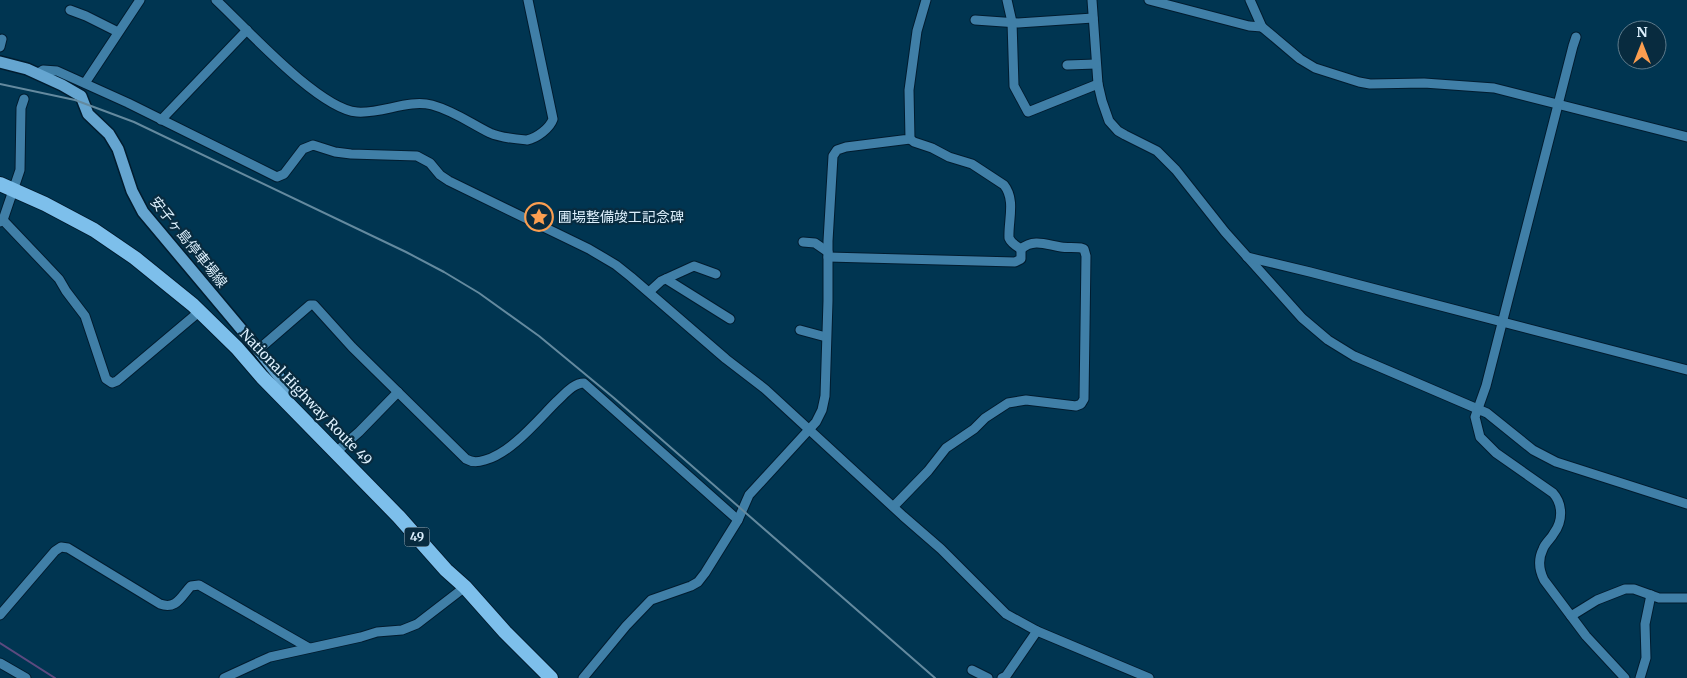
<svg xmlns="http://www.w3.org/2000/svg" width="1687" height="678" viewBox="0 0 1687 678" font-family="Merriweather,'Noto Sans JP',serif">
	<rect width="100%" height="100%" fill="#003551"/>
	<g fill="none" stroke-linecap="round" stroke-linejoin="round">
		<!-- stream -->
		<polyline stroke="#5c4a7f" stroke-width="2" points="0,643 55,678"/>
		<defs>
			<g id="minor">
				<path d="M216,0C246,28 319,109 357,112C382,114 408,99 432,105C454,111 470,123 490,133C501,138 515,139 527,140C537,138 550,128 553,119L528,0"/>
				<polyline points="1007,0 1012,22 1014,86 1028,112 1098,84"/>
				<polyline points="1092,0 1098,84 1102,101 1109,121 1118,131 1125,135 1157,151 1176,170 1225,232 1302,318 1328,340 1354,356 1487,413 1533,450 1556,462 1687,504"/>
				<polyline points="1149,0 1249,26 1262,27"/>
				<polyline points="1250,0 1262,27 1300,59 1315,68 1359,82 1370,84 1424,83 1494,88 1687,137"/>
				<polyline points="70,10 86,16 118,32"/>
				<polyline points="975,20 1018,23 1093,18"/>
				<path d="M1576,37L1573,46L1486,386L1475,417L1480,437L1496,453L1553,493C1563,504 1563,521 1554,533C1551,539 1545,543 1543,549C1538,559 1539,570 1544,580L1586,636L1625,678"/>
				<polyline points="0,47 2,39"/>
				<polyline points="1067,65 1096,64"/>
				<polyline points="37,74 43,70 57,71 128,103 277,177 284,174 303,149 313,145 335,152 351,154 417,156 430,163 440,175 449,181 589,249 616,265 631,277 726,359 765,389 903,516 941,549 1006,614 1037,631 1149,678"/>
				<polyline points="85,83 140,0"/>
				<polyline points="161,120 247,30"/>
				<polyline points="3,220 59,279 66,291 85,316 106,379 112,383 117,381 200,311"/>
				<polyline points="0,222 3,220 20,170 21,108 24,99"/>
				<polyline points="803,242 815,243 828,252"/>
				<polyline points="828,257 1015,262 1021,259 1021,249"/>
				<polyline points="1247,257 1310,272 1687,370"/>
				<polyline points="666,279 730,319"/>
				<polyline points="649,292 661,281 694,266 716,274"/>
				<polyline points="800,330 826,337"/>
				<path d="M258,350L310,305H314L352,347L466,459C473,463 478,462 485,460C511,453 537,421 556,402C564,395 573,383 584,383L738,520"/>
				<polyline points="336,452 359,432 398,392"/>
				<path d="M894,506L928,471L946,448L974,429L985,418L1008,403L1026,400L1076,406L1081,404L1084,399L1086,256L1084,249L1081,248C1075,247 1067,248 1061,247C1047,245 1034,238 1021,249C1016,246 1011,243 1009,238C1008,221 1016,200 1004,185L972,164L949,157L932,148L914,142L910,139"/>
				<path d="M0,615L55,551L61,547L68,548L160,604C177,610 181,596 191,586L199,585L309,648"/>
				<polyline points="1571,616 1597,600 1625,589 1634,589 1659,598 1687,598"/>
				<polyline points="0,663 26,678"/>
				<polyline points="972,670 988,678"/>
				<polyline points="224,678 270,657 361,637 377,632 402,630 417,624 465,587"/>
				<polyline points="583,678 626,626 651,600 691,586 698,582 705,573 738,520 749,495 816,422 822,410 825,396 828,301 828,241 833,156 837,150 846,147 910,139 909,90 917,31 926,0"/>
				<polyline points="1002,678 1006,676 1037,631"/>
				<polyline points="1640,678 1646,658 1645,624 1651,595"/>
			</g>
			<polyline id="major" points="0,62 27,69 62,85 81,96 88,114 109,134 118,149 132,191 143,212 247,336 284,383 286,388 282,397"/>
			<polyline id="highway" points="0,184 45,204 94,230 135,258 193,305 237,348 262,377 399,517 446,570 465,587 505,632 551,678"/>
		</defs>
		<!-- minor casing -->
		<use href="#minor" stroke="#001c2f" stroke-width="11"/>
		<!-- major casing -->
		<use href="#major" stroke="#001c2f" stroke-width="14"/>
		<!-- highway casing -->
		<use href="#highway" stroke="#001c2f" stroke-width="16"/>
		<!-- minor -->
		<use href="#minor" stroke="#407fa7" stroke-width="9"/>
		<!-- major -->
		<use href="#major" stroke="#65a5d0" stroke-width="11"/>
		<!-- highway -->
		<use href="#highway" stroke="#7dbfeb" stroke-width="14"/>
		<!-- rail -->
		<polyline stroke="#648a9f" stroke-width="2" points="0,84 75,100 134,122 406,252 444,272 479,293 539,336 614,398 935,678"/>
	</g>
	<!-- icons -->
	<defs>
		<symbol id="sight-ring" viewBox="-11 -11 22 22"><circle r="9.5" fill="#082b3f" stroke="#fb9e50" stroke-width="1.5"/><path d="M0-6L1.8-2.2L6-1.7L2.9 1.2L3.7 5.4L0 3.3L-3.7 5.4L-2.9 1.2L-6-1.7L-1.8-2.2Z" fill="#fb9e50"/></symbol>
	</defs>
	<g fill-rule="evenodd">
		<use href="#sight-ring" x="523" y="201" width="32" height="32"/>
	</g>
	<g text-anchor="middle" stroke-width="4.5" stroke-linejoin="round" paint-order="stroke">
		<!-- shield labels -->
		<rect fill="#082b3f" stroke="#9db5c4" stroke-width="1" x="404.5" y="527.5" width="25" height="19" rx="4"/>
		<g font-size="12" font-weight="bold" fill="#ddf0fd">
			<text x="417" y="541">49</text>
		</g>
		<!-- poi labels -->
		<g font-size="14" fill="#ddf0fd" stroke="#082b3f" text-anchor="start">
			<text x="558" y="222">圃場整備竣工記念碑</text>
		</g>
		<!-- street labels -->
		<g font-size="14" fill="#ddf0fd" stroke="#082b3f">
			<text transform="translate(189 242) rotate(51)" y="5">安子ヶ島停車場線</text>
			<text transform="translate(306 397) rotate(46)" y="5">National Highway Route 49</text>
		</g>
	</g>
	<!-- north arrow -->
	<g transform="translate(1642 45)"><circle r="24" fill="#082b3f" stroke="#5d7a8b"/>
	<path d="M0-4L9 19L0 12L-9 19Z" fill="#fb9e50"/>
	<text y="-8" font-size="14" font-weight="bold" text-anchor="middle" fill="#ddf0fd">N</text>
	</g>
</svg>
